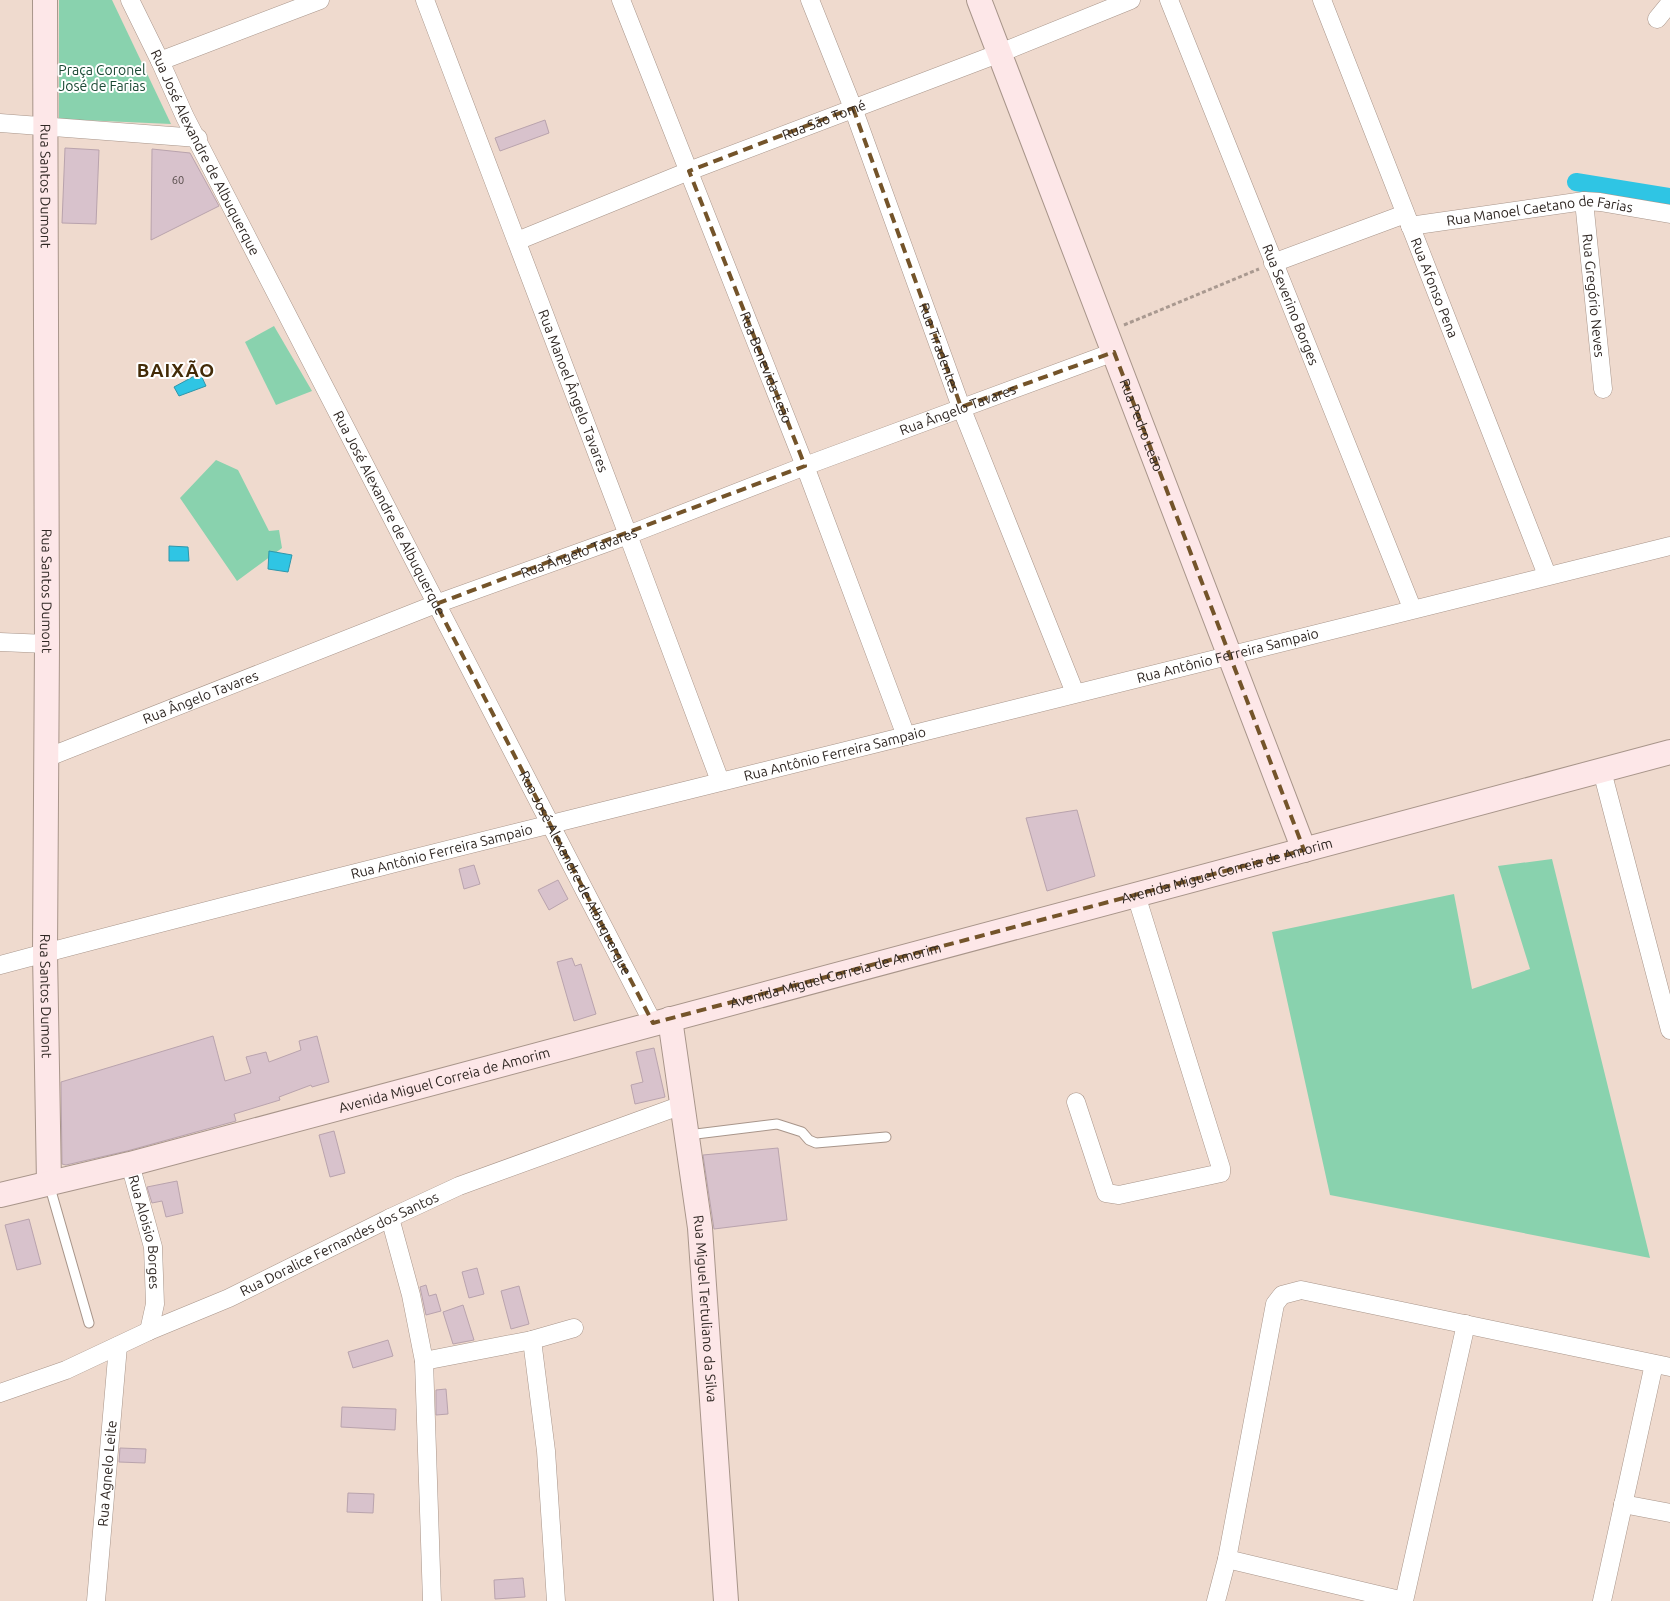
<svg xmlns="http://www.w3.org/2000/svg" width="1670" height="1601" viewBox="0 0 1670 1601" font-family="Ubuntu,sans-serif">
	<rect width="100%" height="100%" fill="#efdace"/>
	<!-- green -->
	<g fill="#89d2ae">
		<polygon points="59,0 112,0 171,124 59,119"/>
		<polygon points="274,326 312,391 276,405 245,342"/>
		<polygon points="216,460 238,470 269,531 279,530 282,548 237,581 180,498"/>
		<polygon points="1552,859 1650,1258 1330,1195 1272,932 1454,894 1472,989 1530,969 1498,866"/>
	</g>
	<!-- water -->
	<g fill="#2fc5e4" stroke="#2f96aa">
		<polygon points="200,373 206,386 179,396 174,387"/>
		<polygon points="169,546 188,547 189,561 169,561"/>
		<polygon points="269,551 292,555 288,572 268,569"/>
	</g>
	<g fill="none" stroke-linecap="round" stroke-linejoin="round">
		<!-- canal -->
		<polyline stroke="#2fc5e4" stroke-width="18" points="1576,182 1670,197"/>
	</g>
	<!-- building -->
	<g fill="#d8c2cc" stroke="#b9a3ad">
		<polygon points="545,120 549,133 500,151 495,138"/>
		<polygon points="65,148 99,150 96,224 62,223"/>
		<polygon points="152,149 190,153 219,206 151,240"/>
		<polygon points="1077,810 1095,876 1047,891 1026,818"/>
		<polygon points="474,865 480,884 464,889 459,869"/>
		<polygon points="558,880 568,899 549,910 538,890"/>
		<polygon points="572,958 575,966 581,964 596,1014 574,1021 557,962"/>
		<polygon points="213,1036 225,1081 251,1073 246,1057 266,1052 269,1062 301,1050 299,1041 317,1036 329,1082 312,1087 311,1085 279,1097 280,1100 234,1114 236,1121 127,1151 66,1165 62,1164 61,1082"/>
		<polygon points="654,1048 665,1097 635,1104 631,1085 643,1082 636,1052"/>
		<polygon points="334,1131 345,1173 330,1177 319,1135"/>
		<polygon points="778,1148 787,1220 714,1229 703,1155"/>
		<polygon points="177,1181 183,1213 166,1217 162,1201 152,1203 147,1187"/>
		<polygon points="29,1219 41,1264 17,1270 5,1225"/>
		<polygon points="477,1268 484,1294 469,1298 462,1272"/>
		<polygon points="426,1285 429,1296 436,1294 441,1311 426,1315 420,1287"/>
		<polygon points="519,1286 529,1324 511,1329 501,1291"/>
		<polygon points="463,1305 474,1340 453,1344 443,1312"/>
		<polygon points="388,1340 393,1356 353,1368 348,1352"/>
		<polygon points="446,1389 448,1414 436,1415 436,1390"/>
		<polygon points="342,1407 396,1409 395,1430 341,1427"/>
		<polygon points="120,1448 146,1449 145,1463 119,1462"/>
		<polygon points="348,1493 374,1494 373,1513 347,1512"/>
		<polygon points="523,1578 525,1597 495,1599 494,1580"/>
	</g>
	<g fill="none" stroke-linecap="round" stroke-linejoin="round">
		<defs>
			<g id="lane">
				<polyline points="688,1135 777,1124 802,1132 809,1140 816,1143 886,1137"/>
				<polyline points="49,1184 89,1323"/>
			</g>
			<g id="street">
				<path id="s1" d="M130,0L160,61L185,117L653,1023"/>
				<path id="s2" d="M425,0L628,535L720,781"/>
				<path id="s3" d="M621,0L805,466L906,736"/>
				<path id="s4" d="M810,0L853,108L961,407L1075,693"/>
				<path id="s5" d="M1169,0L1412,608"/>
				<path id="s6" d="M1322,0L1547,575"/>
				<polyline points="1657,19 1670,3"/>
				<polyline points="160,61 320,0"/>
				<polyline points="0,123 198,138"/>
				<path id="s7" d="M1584,201L1603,389"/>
				<path id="s8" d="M1410,226L1584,201L1600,202L1670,214"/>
				<path id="s9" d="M517,241L689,171L1000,53L1131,0"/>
				<polyline points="1273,263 1405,214"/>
				<polyline points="0,642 47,644"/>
				<path id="s10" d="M46,758L436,604L628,535L805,466L1114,352"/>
				<polyline points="1602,771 1670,1030"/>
				<path id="s11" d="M0,965C301,885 604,811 906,736C1161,673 1415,607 1670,546"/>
				<polyline points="1076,1102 1106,1193 1119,1195 1221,1173 1221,1168 1136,895"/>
				<path id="s12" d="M130,1164L153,1247L155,1304L149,1331"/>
				<polyline points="390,1218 411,1295 424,1361 432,1601"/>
				<polyline points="532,1340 546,1451 556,1601"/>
				<polyline points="424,1361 532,1340 574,1328"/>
				<path id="s13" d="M0,1393L66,1370L149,1331L229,1298L390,1218L459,1186L682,1105"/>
				<polyline points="1623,1504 1670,1513"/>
				<polyline points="1227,1559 1404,1601"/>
				<path id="s14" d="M96,1601L118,1346"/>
				<polyline points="1216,1601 1227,1559 1275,1304 1282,1295 1301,1290 1670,1367"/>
				<polyline points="1404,1601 1466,1324"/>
				<polyline points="1602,1601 1654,1364"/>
			</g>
			<g id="secondary">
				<path id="s15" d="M45,0L47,644L45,953L49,1183"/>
				<path id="s16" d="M979,0L1304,850"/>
				<path id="s17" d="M670,1019L700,1228L726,1601"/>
				<path id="s18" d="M0,1195L130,1164L1670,752"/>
			</g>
		</defs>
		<!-- lane casing -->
		<use href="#lane" stroke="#a8958a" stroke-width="11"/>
		<!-- street casing -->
		<use href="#street" stroke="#a8958a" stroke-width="19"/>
		<!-- secondary casing -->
		<use href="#secondary" stroke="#a8958a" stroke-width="26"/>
		<!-- path -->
		<polyline stroke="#a99990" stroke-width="3" stroke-dasharray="4 2.5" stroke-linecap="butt" points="1124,325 1259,269"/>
		<!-- lane -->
		<use href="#lane" stroke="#fff" stroke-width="9"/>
		<!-- street -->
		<use href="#street" stroke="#fff" stroke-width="18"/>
		<!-- secondary -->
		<use href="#secondary" stroke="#fde7e8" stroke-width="24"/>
	</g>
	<!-- marked area -->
	<path fill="none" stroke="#74542a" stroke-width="4" stroke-dasharray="10 6" stroke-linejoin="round" d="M853,108L961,407L1114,352L1304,850L653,1023L436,604L805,466L689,171Z"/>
	<g text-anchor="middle" stroke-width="4" stroke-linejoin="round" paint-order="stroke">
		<!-- number labels -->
		<g font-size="11" fill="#594e4d">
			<text x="178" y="184">60</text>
		</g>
		<!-- park labels -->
		<g font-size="14" fill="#1c4a35" stroke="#fff">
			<text x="102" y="75">Praça Coronel<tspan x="102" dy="16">José de Farias</tspan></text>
		</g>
		<!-- street labels -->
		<g font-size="14" fill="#2f2723" stroke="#fff">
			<text dy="5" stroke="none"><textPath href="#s9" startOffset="330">Rua São Tomé</textPath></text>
			<text dy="5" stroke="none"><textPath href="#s1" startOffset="170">Rua José Alexandre de Albuquerque</textPath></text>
			<text dy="5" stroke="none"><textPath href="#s15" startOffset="186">Rua Santos Dumont</textPath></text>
			<text dy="5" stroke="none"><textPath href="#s8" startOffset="131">Rua Manoel Caetano de Farias</textPath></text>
			<text dy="5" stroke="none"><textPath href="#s6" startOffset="309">Rua Afonso Pena</textPath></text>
			<text dy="5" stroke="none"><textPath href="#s7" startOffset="95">Rua Gregório Neves</textPath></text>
			<text dy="5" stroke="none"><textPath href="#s5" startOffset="328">Rua Severino Borges</textPath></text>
			<text dy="5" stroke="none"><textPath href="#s4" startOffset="371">Rua Tiradentes</textPath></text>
			<text dy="5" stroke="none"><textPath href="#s3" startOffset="395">Rua Benevida Leão</textPath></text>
			<text dy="5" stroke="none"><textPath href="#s2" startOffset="418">Rua Manoel Ângelo Tavares</textPath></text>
			<text dy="5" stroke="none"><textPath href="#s10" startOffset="976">Rua Ângelo Tavares</textPath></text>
			<text dy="5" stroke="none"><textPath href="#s16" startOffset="455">Rua Pedro Leão</textPath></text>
			<text dy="5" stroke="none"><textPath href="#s1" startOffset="575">Rua José Alexandre de Albuquerque</textPath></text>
			<text dy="5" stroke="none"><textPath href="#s10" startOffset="571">Rua Ângelo Tavares</textPath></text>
			<text dy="5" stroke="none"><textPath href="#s15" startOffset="591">Rua Santos Dumont</textPath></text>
			<text dy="5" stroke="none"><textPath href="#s11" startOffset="1266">Rua Antônio Ferreira Sampaio</textPath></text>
			<text dy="5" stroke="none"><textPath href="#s10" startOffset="166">Rua Ângelo Tavares</textPath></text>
			<text dy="5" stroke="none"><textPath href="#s11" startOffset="861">Rua Antônio Ferreira Sampaio</textPath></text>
			<text dy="5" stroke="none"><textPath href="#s11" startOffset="456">Rua Antônio Ferreira Sampaio</textPath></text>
			<text dy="5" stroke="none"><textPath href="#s18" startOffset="1269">Avenida Miguel Correia de Amorim</textPath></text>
			<text dy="5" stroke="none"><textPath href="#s1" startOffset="980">Rua José Alexandre de Albuquerque</textPath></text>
			<text dy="5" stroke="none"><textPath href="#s18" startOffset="864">Avenida Miguel Correia de Amorim</textPath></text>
			<text dy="5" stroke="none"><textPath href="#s15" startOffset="996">Rua Santos Dumont</textPath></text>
			<text dy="5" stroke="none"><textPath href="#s18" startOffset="459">Avenida Miguel Correia de Amorim</textPath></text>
			<text dy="5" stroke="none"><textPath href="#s12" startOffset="70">Rua Aloisio Borges</textPath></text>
			<text dy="5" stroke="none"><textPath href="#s13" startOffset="371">Rua Doralice Fernandes dos Santos</textPath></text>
			<text dy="5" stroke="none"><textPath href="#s17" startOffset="292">Rua Miguel Tertuliano da Silva</textPath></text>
			<text dy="5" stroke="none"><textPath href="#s14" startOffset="128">Rua Agnelo Leite</textPath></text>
		</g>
		<!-- district labels -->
		<g font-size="19" font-weight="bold" letter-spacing="1" fill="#432b07" stroke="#fff">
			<text x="176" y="377">BAIXÃO</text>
		</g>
	</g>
</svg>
